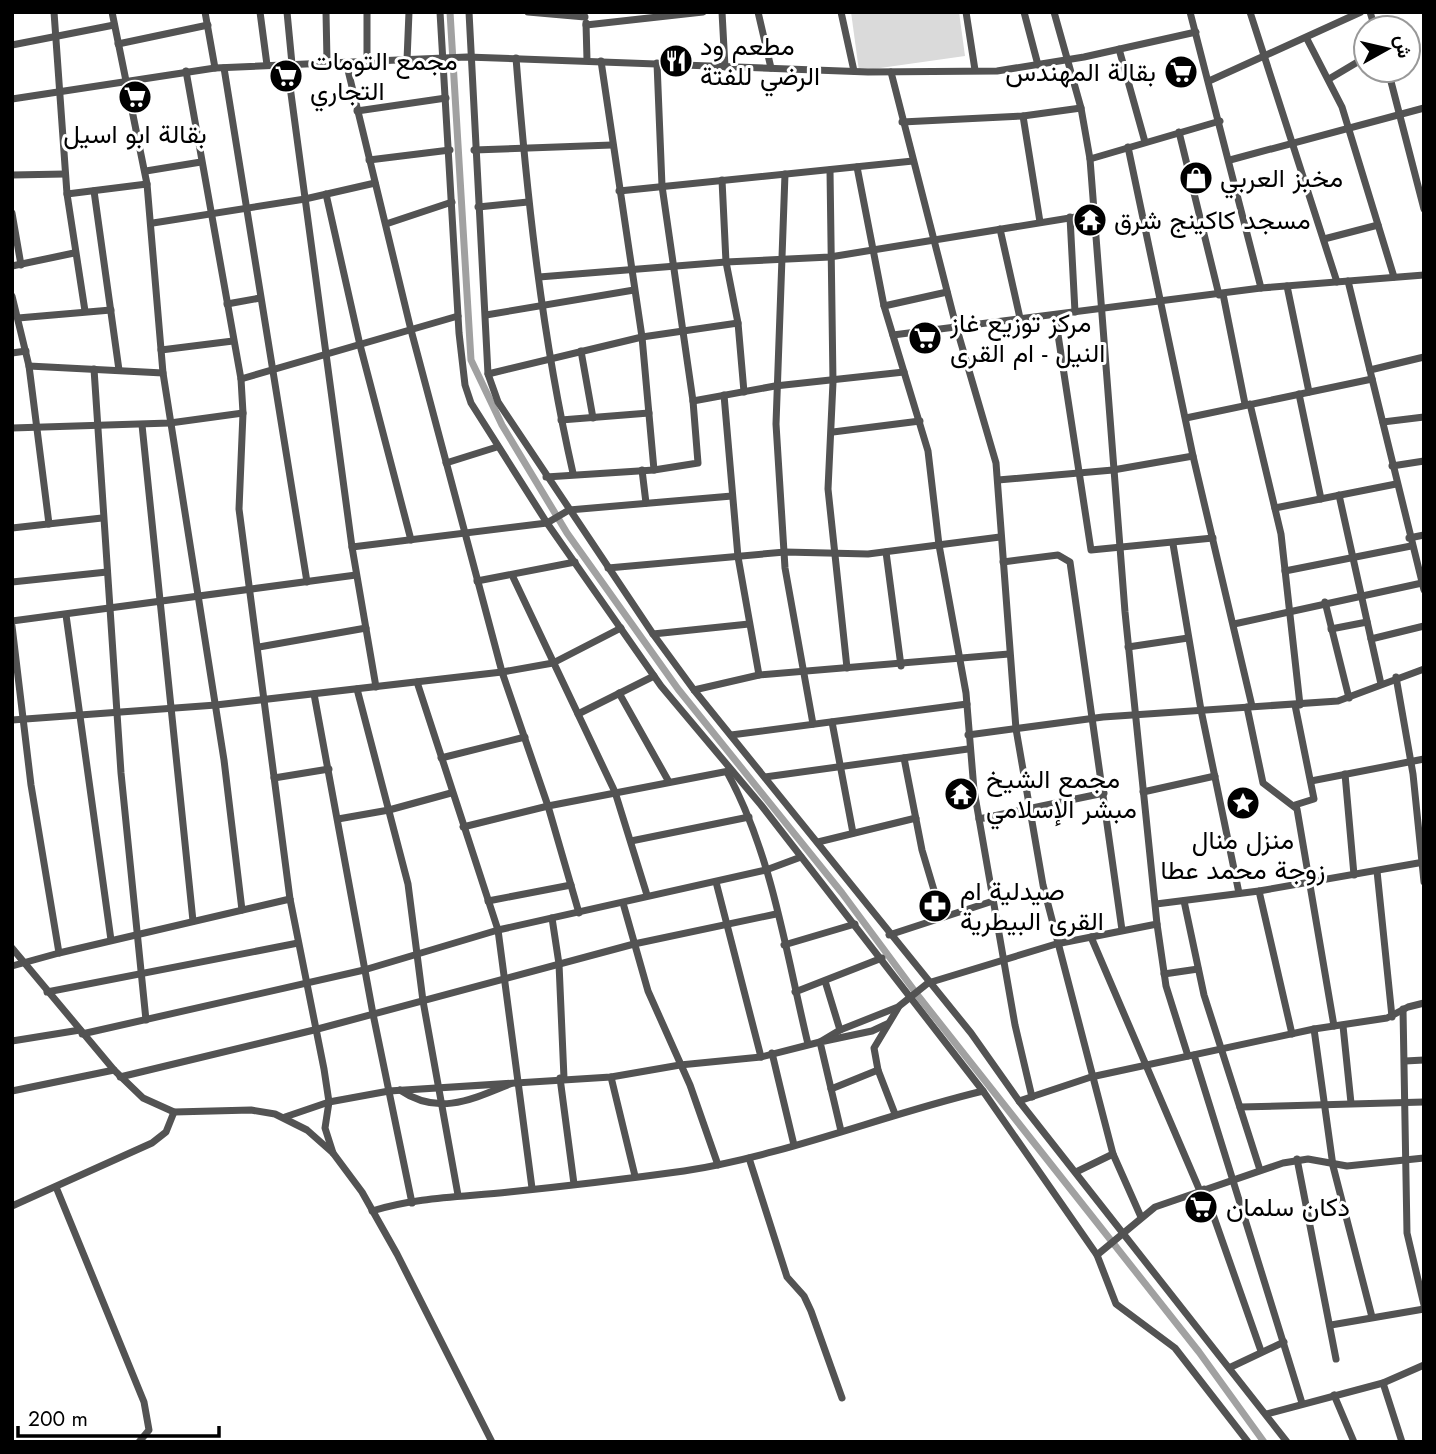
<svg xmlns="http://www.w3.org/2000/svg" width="1436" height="1454" viewBox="0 0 1436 1454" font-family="Jost,Vazirmatn,sans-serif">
	<rect width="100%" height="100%" fill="#fff"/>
	<!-- green -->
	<polygon fill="#dadada" points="851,12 959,12 965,56 859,71"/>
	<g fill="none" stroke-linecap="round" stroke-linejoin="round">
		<!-- canal -->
		<polyline stroke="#a1a1a1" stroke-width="7" points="450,12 471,360 502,425 567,533 678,689 842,893 919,997 1199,1352 1264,1442"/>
		<!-- minor -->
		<g stroke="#535353" stroke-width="7">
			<polyline points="54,12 67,194 85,311"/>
			<polyline points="112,12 147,184 163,373 224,760 242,910"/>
			<polyline points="205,12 215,68"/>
			<polyline points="260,12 267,65"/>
			<polyline points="287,12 292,64"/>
			<polyline points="326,12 327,61"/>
			<polyline points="440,12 459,333 465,385 471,403 547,523 661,686 761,805 983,1091"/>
			<polyline points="469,12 488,374 498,402 653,634 694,690 971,1033 1019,1101 1287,1442"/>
			<polyline points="528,12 585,17"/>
			<polyline points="722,12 725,67"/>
			<polyline points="758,12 771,68"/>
			<polyline points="841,12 854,71"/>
			<polyline points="966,12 975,70"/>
			<polyline points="1024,12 1038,65"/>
			<polyline points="1190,12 1261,288"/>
			<polyline points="1250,12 1337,282"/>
			<polyline points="1370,12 1375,28"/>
			<polyline points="586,23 587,60"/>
			<polyline points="586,25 703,12"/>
			<polyline points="1307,39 1342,107 1394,277"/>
			<polyline points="118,44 208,25"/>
			<polyline points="12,45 114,25"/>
			<polyline points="1119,49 1145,142"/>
			<path d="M516,58C527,198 542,337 573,473"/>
			<polyline points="407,60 409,12"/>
			<polyline points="367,61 367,12"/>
			<polyline points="601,61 642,337 654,470"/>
			<polyline points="346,62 411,330 502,672 548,806 579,913"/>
			<polyline points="287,64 352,547 376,687"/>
			<polyline points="224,68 307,582"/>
			<polyline points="1388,70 1424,209"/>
			<polyline points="186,71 241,379 243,413 239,509 290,899 324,1069 329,1102 325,1128 333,1153"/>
			<polyline points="891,72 956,326 996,463 1016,729 1043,885 1113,1154 1141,1217"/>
			<polyline points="1329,79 1366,57"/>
			<polyline points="1209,81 1361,12"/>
			<polyline points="12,99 215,68 467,57 868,72 997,71 1084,57 1196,32"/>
			<polyline points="357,111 446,98"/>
			<polyline points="1023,116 1040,222"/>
			<polyline points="902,122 1023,116 1081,108"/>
			<polyline points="1179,132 1219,295"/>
			<polyline points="1128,147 1193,456 1252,706"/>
			<polyline points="474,150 612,145"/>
			<polyline points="1090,159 1220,121"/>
			<polyline points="369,160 450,150"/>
			<polyline points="1230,160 1424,108"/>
			<polyline points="857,167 884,306 928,451 939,545 966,693 974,790 1015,1025 1032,1097"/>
			<polyline points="830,170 833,382 828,489 847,668"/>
			<polyline points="146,171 201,162"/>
			<polyline points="785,174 776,424 785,568 813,724"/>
			<polyline points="12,175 65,174"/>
			<polyline points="722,180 726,262 738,323 744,392"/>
			<polyline points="94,191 119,370"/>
			<polyline points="619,191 913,161"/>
			<polyline points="67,194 147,184"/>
			<polyline points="326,194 360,345 411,540"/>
			<polyline points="478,207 528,202"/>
			<polyline points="12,213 21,265"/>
			<polyline points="1070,217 1075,312"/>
			<polyline points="153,223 305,199 375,183"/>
			<polyline points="386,224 452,202"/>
			<polyline points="1000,229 1020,318"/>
			<polyline points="1324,239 1378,225"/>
			<polyline points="12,266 74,253"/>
			<polyline points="539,277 726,262 830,257 1094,214"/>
			<polyline points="1348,281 1424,590"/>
			<polyline points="1287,286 1309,392"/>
			<polyline points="1223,294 1245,404"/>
			<polyline points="12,296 29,366 49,524"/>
			<polyline points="227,304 260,298"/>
			<polyline points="884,306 947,292"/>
			<polyline points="486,315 634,290"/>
			<polyline points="1055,315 1091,550 1213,538"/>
			<polyline points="18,318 111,310"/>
			<polyline points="893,335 1261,288 1424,275"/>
			<polyline points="161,350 233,341"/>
			<polyline points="581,351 593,418"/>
			<polyline points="12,353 26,351"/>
			<polyline points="29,366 163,373"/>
			<polyline points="94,369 121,773 146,1020"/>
			<polyline points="1370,370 1424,357"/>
			<polyline points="488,374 642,337 738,323"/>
			<polyline points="241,379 458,316"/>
			<polyline points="1299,394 1321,499"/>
			<polyline points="724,395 738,557 759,675"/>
			<polyline points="693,401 775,386 904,372"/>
			<polyline points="1250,404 1281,534 1300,705"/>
			<polyline points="1186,418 1372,379"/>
			<polyline points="561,420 649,413"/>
			<polyline points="1383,422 1424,417"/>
			<polyline points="142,425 193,921"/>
			<polyline points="12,428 170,423 243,413"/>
			<polyline points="833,432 920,421"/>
			<polyline points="446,463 497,447"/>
			<polyline points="1392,466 1424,461"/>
			<polyline points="642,470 646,503"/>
			<polyline points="546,477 654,470 698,463 693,401 662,186 657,63"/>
			<polyline points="998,480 1113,470 1193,456"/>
			<polyline points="1339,495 1381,684"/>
			<polyline points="1275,508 1396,484"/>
			<polyline points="12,528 102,518"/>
			<polyline points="1409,538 1424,535"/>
			<polyline points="1173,544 1201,710 1239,893"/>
			<polyline points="352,547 547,523 569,510 732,496"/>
			<polyline points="886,552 901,666"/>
			<polyline points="1003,562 1058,555 1070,562 1122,930"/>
			<polyline points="608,568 785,552 868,554 1000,537"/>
			<polyline points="1285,571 1411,546"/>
			<polyline points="512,575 615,792 647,895"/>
			<polyline points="477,581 575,562"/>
			<polyline points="12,582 107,572"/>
			<polyline points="1325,602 1349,698"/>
			<polyline points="66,615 111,940"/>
			<polyline points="12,621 356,575"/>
			<polyline points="1234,624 1422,583"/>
			<polyline points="12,626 31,785 59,953"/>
			<polyline points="1331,629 1367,622"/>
			<polyline points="653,634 749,624"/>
			<polyline points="1371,639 1424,626"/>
			<polyline points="259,647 366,628"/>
			<polyline points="1128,647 1188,638"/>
			<polyline points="1396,677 1413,774 1424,882"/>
			<polyline points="417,682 498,930 532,1188"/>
			<polyline points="357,689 408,884 423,1001 458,1195"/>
			<polyline points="694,690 759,675 1009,654"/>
			<polyline points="619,693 669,782"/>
			<polyline points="314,694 373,1014 412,1203"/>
			<polyline points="1247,707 1263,783 1297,809 1334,1026"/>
			<polyline points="578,714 654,676"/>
			<polyline points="12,720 216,705 502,672 553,663 621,628"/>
			<polyline points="832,722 853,833"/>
			<polyline points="731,735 967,704"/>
			<polyline points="968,735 1103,717 1338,701 1424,669"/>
			<polyline points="441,758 525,737"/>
			<polyline points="904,758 922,850 942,917"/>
			<path d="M727,772C772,854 786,953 808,1044"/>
			<polyline points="1345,774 1354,875"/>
			<polyline points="765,777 968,749"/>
			<polyline points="274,778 329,769"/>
			<polyline points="1311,781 1424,759"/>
			<polyline points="1143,792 1215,776"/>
			<polyline points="1295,805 1314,799 1295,705"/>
			<polyline points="338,819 389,810 451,793"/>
			<polyline points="979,819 1104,793"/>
			<polyline points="463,827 548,806 729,771"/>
			<polyline points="631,841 749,817"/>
			<polyline points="818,842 916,818"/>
			<polyline points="1377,871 1392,1017"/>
			<polyline points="716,882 761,1057"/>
			<polyline points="1259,891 1292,1034"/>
			<polyline points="488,901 571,885"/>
			<polyline points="1184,901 1204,995 1260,1170"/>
			<polyline points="623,903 648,991 690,1085 718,1165"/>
			<polyline points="1156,904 1259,891 1424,862"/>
			<polyline points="552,918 559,964 564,1078"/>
			<polyline points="1157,924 1166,986 1188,1056"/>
			<polyline points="889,935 993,901"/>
			<polyline points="1091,937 1200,1191"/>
			<polyline points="784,945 855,924"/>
			<polyline points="12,948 114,1070 143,1098 174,1112 251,1110 275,1114 307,1130 333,1153 362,1192 397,1254 492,1442"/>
			<polyline points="12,966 59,953 290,899"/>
			<polyline points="1164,974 1198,969"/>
			<polyline points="825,981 840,1030"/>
			<polyline points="47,992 298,943"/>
			<polyline points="795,992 882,958"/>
			<polyline points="1403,1009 1407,1233 1424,1305"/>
			<polyline points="1343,1026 1351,1103"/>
			<polyline points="1314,1029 1333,1166 1372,1317"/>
			<polyline points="82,1034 364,970 498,930 766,870 801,857"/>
			<polyline points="12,1041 80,1030"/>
			<polyline points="772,1053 794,1145"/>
			<polyline points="1194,1055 1302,1403"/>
			<polyline points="1405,1061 1424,1060"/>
			<polyline points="120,1077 314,1030 634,944 776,914"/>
			<polyline points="611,1077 635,1176"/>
			<polyline points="560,1078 574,1184"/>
			<polyline points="831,1089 878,1070"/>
			<path d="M400,1090C438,1116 471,1100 510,1084"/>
			<polyline points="12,1091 114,1070"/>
			<polyline points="1019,1101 1091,1077 1314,1029 1387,1018 1408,1007 1424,1003"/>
			<polyline points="1240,1107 1424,1102"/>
			<polyline points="895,1114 878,1070 874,1048 898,1008"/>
			<polyline points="285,1117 329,1102 389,1091 611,1077 680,1065 761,1057 820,1042 840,1030 898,1007 928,983 1056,944 1157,924 1125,612 1090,159 1081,108 1054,12"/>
			<polyline points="841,1131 820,1042 872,1031 887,1024"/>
			<polyline points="749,1158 787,1277 804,1296 811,1311 842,1398"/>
			<polyline points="1297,1159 1336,1359"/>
			<polyline points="1076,1172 1113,1154"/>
			<polyline points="56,1187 144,1402 149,1430 139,1442"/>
			<polyline points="1204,1189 1261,1351"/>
			<polyline points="12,1206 152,1143 166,1132 174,1112"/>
			<path d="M372,1211C417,1197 463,1197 509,1192C567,1186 626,1179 684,1171C786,1155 883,1115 983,1091L1097,1255L1155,1207L1283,1163L1308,1159L1347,1166L1424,1158"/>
			<polyline points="1097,1255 1116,1304 1175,1348 1248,1442"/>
			<polyline points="1331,1325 1424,1309"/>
			<polyline points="1231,1367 1284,1342"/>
			<polyline points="1383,1383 1402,1442"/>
			<polyline points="1334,1395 1354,1442"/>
			<polyline points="1267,1414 1383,1383 1424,1365"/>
		</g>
	</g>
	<!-- icons -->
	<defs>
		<symbol id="restaurant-disc" viewBox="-11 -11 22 22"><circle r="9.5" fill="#000" stroke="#fff"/><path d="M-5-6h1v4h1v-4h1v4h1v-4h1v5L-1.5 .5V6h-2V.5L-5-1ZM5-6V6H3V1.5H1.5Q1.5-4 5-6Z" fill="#fff"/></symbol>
		<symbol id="supermarket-disc" viewBox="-11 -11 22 22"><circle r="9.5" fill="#000" stroke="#fff"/><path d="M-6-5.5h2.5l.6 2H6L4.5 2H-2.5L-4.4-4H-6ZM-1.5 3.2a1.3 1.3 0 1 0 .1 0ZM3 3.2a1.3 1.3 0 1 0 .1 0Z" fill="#fff"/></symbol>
		<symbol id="shop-disc" viewBox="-11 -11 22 22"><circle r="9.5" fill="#000" stroke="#fff"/><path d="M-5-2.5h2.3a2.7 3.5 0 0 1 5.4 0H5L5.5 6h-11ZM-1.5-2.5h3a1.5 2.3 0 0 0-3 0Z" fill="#fff"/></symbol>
		<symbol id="temple-disc" viewBox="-11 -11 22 22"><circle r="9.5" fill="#000" stroke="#fff"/><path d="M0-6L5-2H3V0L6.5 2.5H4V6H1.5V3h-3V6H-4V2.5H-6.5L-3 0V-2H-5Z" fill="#fff"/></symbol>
		<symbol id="sight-disc" viewBox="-11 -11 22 22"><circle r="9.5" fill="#000" stroke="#fff"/><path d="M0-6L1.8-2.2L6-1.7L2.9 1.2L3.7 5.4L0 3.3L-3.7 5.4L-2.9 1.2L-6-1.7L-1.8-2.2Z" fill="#fff"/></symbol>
		<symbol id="pharmacy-disc" viewBox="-11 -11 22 22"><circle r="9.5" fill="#000" stroke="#fff"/><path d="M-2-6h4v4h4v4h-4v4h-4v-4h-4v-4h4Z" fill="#fff"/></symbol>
	</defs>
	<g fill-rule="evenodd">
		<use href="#restaurant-disc" x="657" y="42" width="38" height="38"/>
		<use href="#supermarket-disc" x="1162" y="53" width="38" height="38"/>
		<use href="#supermarket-disc" x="267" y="57" width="38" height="38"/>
		<use href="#supermarket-disc" x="116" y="78" width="38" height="38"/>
		<use href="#shop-disc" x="1177" y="159" width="38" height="38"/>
		<use href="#temple-disc" x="1071" y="201" width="38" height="38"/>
		<use href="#supermarket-disc" x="906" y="319" width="38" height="38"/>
		<use href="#temple-disc" x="942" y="775" width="38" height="38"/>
		<use href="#sight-disc" x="1224" y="784" width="38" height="38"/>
		<use href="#pharmacy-disc" x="916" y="887" width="38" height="38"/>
		<use href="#supermarket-disc" x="1182" y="1188" width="38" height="38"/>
	</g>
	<g text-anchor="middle" stroke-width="6" stroke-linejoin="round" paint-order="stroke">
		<!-- poi labels -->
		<g font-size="26" fill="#000" stroke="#fff" text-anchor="start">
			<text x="700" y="55">مطعم ود<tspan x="700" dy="30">الرضي للفتة</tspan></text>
			<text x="310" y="70">مجمع التومات<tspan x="310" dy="30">التجاري</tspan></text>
			<text x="1156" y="81" text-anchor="end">بقالة المهندس</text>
			<text x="135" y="143" text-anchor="middle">بقالة ابو اسيل</text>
			<text x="1220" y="187">مخبز العربي</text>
			<text x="1114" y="229">مسجد كاكينج شرق</text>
			<text x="950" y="332">مركز توزيع غاز<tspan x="950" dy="30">النيل - ام القرى</tspan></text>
			<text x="986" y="788">مجمع الشيخ<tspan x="986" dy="30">مبشر الإسلامي</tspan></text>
			<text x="1243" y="849" text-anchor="middle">منزل منال<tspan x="1243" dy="30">زوجة محمد عطا</tspan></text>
			<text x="960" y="900">صيدلية ام<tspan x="960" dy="30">القرى البيطرية</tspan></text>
			<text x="1226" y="1216">دكان سلمان</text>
		</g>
	</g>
	<!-- border -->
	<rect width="1436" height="1454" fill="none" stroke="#000000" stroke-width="28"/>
	<!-- north arrow -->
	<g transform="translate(1387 49) rotate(82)"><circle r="33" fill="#ffffff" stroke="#999999" stroke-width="2"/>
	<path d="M0-5L12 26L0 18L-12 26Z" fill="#000000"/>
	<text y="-10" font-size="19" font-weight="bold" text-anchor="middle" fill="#000000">ش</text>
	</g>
	<!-- scale -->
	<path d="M18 1426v10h201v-10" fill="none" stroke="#000000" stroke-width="3.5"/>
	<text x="28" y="1426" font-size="21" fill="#000000" stroke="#ffffff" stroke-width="5" paint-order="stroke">200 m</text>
</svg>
